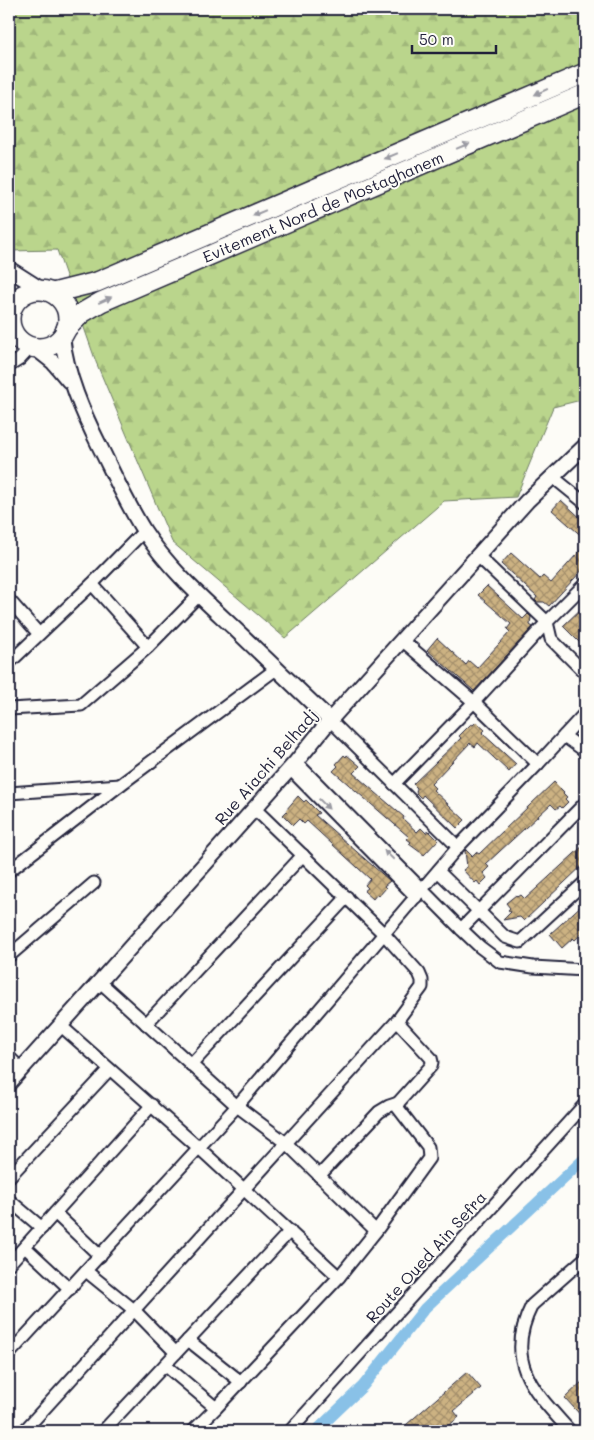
<svg xmlns="http://www.w3.org/2000/svg" width="594" height="1440" viewBox="0 0 594 1440" font-family="Mali,sans-serif">
	<defs>
		<pattern id="forest-firs" width="22" height="20" patternUnits="userSpaceOnUse" patternTransform="scale(1.25)"><rect width="22" height="20" fill="#bad58c"/><path d="M5 1l3.5 6h-7zM16 11l3.5 6h-7z" fill="#a0b77a"/></pattern>
		<pattern id="building-cross-hatch" width="8" height="8" patternUnits="userSpaceOnUse" patternTransform="scale(1.25)"><rect width="8" height="8" fill="#ccb282"/><path d="M0 0l8 8M0 8l8-8" fill="none" stroke="#a5906c"/></pattern>
	</defs>
	<rect width="100%" height="100%" fill="#fdfcf7"/>
	<filter id="ink" filterUnits="userSpaceOnUse"><feTurbulence type="fractalNoise" baseFrequency=".02" numOctaves="2"/><feDisplacementMap in="SourceGraphic" scale="10" xChannelSelector="R" yChannelSelector="G"/><feConvolveMatrix kernelMatrix="1 2 1 2 8 2 1 2 1" color-interpolation-filters="sRGB"/></filter>
	<g filter="url(#ink)">
		<!-- forest -->
		<polygon fill="url(#forest-firs)" stroke="#6e7c64" points="9,9 585,9 585,399 553,407 516,497 444,501 285,638 172,542 96,362 57,250 9,251"/>
		<g fill="none" stroke-linecap="round" stroke-linejoin="round">
			<!-- canal -->
			<polyline stroke="#89c1e7" stroke-width="11" points="316,1431 363,1386 425,1308 585,1158"/>
		</g>
		<!-- building -->
		<g fill="url(#building-cross-hatch)" stroke="#22223b">
			<polygon points="561,500 585,522 585,539 552,510"/>
			<polygon points="585,545 585,567 549,606 544,602 537,602 535,600 537,597 501,564 511,553 540,579 543,576 551,583"/>
			<polygon points="487,586 523,619 528,614 531,617 530,625 533,627 474,691 427,650 437,638 466,665 469,661 477,668 510,632 507,629 511,624 478,595"/>
			<polygon points="585,605 585,648 563,626"/>
			<polygon points="476,722 485,730 482,733 516,764 509,772 478,743 475,747 470,743 431,784 435,788 433,790 465,820 457,828 423,795 421,798 416,793 417,788 413,784 461,738 459,736 471,724 473,725"/>
			<polygon points="344,755 346,757 347,755 360,766 353,773 404,817 403,819 417,832 421,828 426,833 428,830 438,840 424,855 409,844 411,842 407,839 409,837 333,771 338,766 336,764"/>
			<polygon points="554,782 564,792 563,793 567,797 565,799 568,802 562,808 560,806 556,809 551,804 486,864 489,867 483,873 487,878 480,885 477,881 475,883 463,870 467,867 465,851 466,850 472,856 476,852 479,854"/>
			<polygon points="298,796 304,802 306,800 319,813 315,815 390,881 384,886 386,888 379,896 377,894 373,899 364,891 368,888 365,885 370,879 307,821 304,824 299,819 293,825 283,815 287,811 286,810"/>
			<polygon points="585,844 585,863 524,921 520,917 503,920 511,912 508,910 510,908 506,903 516,895 518,897 521,895 525,899"/>
			<polygon points="585,902 585,931 575,940 573,938 562,948 550,934"/>
			<polygon points="467,1372 481,1388 454,1411 459,1417 447,1427 451,1431 399,1431"/>
			<polygon points="585,1379 585,1420 565,1398"/>
		</g>
		<g fill="none" stroke-linecap="round" stroke-linejoin="round">
			<defs>
				<g id="minor">
					<polyline points="9,366 20,359 32,346"/>
					<polyline points="553,477 585,503"/>
					<polyline points="478,556 547,622 585,584"/>
					<polyline points="92,584 148,647"/>
					<polyline points="9,600 39,634"/>
					<polyline points="9,663 92,584 144,531"/>
					<polyline points="9,709 81,705 148,647 199,595"/>
					<polyline points="330,720 458,847"/>
					<polyline points="564,736 585,751"/>
					<polyline points="296,762 461,929 480,947 500,962 533,967 585,970"/>
					<polyline points="538,764 474,702 547,622 551,639 585,673"/>
					<polyline points="290,769 416,897"/>
					<polyline points="394,784 474,702 402,640"/>
					<polyline points="9,793 120,785"/>
					<polyline points="9,871 120,785 276,669"/>
					<polyline points="438,871 505,937 520,942 585,882"/>
					<polyline points="461,929 585,803"/>
					<polyline points="9,956 94,883"/>
					<polyline points="99,981 237,1106 286,1143 376,1231"/>
					<polyline points="146,1024 303,855"/>
					<polyline points="60,1025 199,1148 339,1277"/>
					<polyline points="9,1057 21,1069"/>
					<polyline points="191,1065 347,897"/>
					<polyline points="319,1176 379,1112 389,1106 398,1103"/>
					<polyline points="9,1177 109,1070"/>
					<polyline points="9,1200 42,1228"/>
					<polyline points="55,1213 100,1256"/>
					<polyline points="25,1247 70,1289"/>
					<polyline points="9,1264 152,1105"/>
					<polyline points="86,1271 134,1310 176,1353"/>
					<polyline points="188,1340 241,1382"/>
					<polyline points="9,1354 237,1106 458,847 538,764 585,713"/>
					<polyline points="165,1365 216,1408"/>
					<polyline points="24,1431 397,1021 422,987 422,980 419,973 383,933 254,808"/>
					<polyline points="103,1431 290,1231"/>
					<polyline points="193,1431 216,1408 339,1277 376,1231 429,1158 428,1147 398,1108 398,1103 431,1066 432,1062 431,1058 397,1021"/>
					<polyline points="290,1431 585,1104"/>
					<path d="M570,1431C534,1391 503,1362 532,1305L585,1258"/>
				</g>
				<g id="tertiary">
					<polyline points="9,269 42,290"/>
					<polyline points="9,297 14,304"/>
					<path d="M62,336C66,375 83,413 100,447C114,475 127,504 144,531C168,568 202,598 234,628C266,659 298,689 330,720"/>
					<polyline points="34,347 53,362 69,381"/>
					<polyline points="9,1083 296,762 330,720 527,501 585,446"/>
				</g>
				<g id="trunk">
					<circle cx="39" cy="319" r="29"/>
					<polyline points="53,293 97,282 585,73"/>
					<polyline points="66,329 82,313 101,302 585,94"/>
				</g>
			</defs>
			<!-- minor casing -->
			<use href="#minor" stroke="#22223b" stroke-width="15"/>
			<!-- tertiary casing -->
			<use href="#tertiary" stroke="#22223b" stroke-width="18"/>
			<!-- trunk casing -->
			<use href="#trunk" stroke="#22223b" stroke-width="22"/>
			<!-- minor -->
			<use href="#minor" stroke="#fdfcf7" stroke-width="11"/>
			<!-- tertiary -->
			<use href="#tertiary" stroke="#fdfcf7" stroke-width="14"/>
			<!-- trunk -->
			<use href="#trunk" stroke="#fdfcf7" stroke-width="19"/>
		</g>
		<!-- one-way arrows -->
		<defs><path id="oneway-solid" d="M-6-.8H1V-3.2L6.5 0L1 3.2V.8H-6Z" transform="scale(1.25)"/></defs>
		<g fill="#9a9aa2">
			<use href="#oneway-solid" transform="translate(541 92) rotate(156)"/>
			<use href="#oneway-solid" transform="translate(463 146) rotate(-23)"/>
			<use href="#oneway-solid" transform="translate(391 156) rotate(157)"/>
			<use href="#oneway-solid" transform="translate(259 213) rotate(157)"/>
			<use href="#oneway-solid" transform="translate(105 300) rotate(-25)"/>
			<use href="#oneway-solid" transform="translate(324 804) rotate(45)"/>
			<use href="#oneway-solid" transform="translate(389 855) rotate(-135)"/>
		</g>
	</g>
	<g text-anchor="middle" stroke-width="4" stroke-linejoin="round" paint-order="stroke">
		<!-- street labels -->
		<g font-size="16" fill="#22223b" stroke="#fdfcf7">
			<text transform="translate(323 207) rotate(-23)" y="6">Evitement Nord de Mostaghanem</text>
			<text transform="translate(266 767) rotate(-49)" y="6">Rue Aiachi Belhadj</text>
			<text transform="translate(426 1257) rotate(-48)" y="6">Route Oued Ain Sefra</text>
		</g>
	</g>
	<!-- margin -->
	<rect width="594" height="1440" fill="none" stroke="#fdfcf7" stroke-width="30"/>
	<rect x="15" y="15" width="564" height="1410" fill="none" stroke="#22223b" stroke-width="2" filter="url(#ink)"/>
	<!-- scale -->
	<path d="M412 45v8h84v-8" fill="none" stroke="#22223b" stroke-width="2.5"/>
	<text x="419" y="45" font-size="15" fill="#22223b" stroke="#fdfcf7" stroke-width="4" paint-order="stroke">50 m</text>
</svg>
